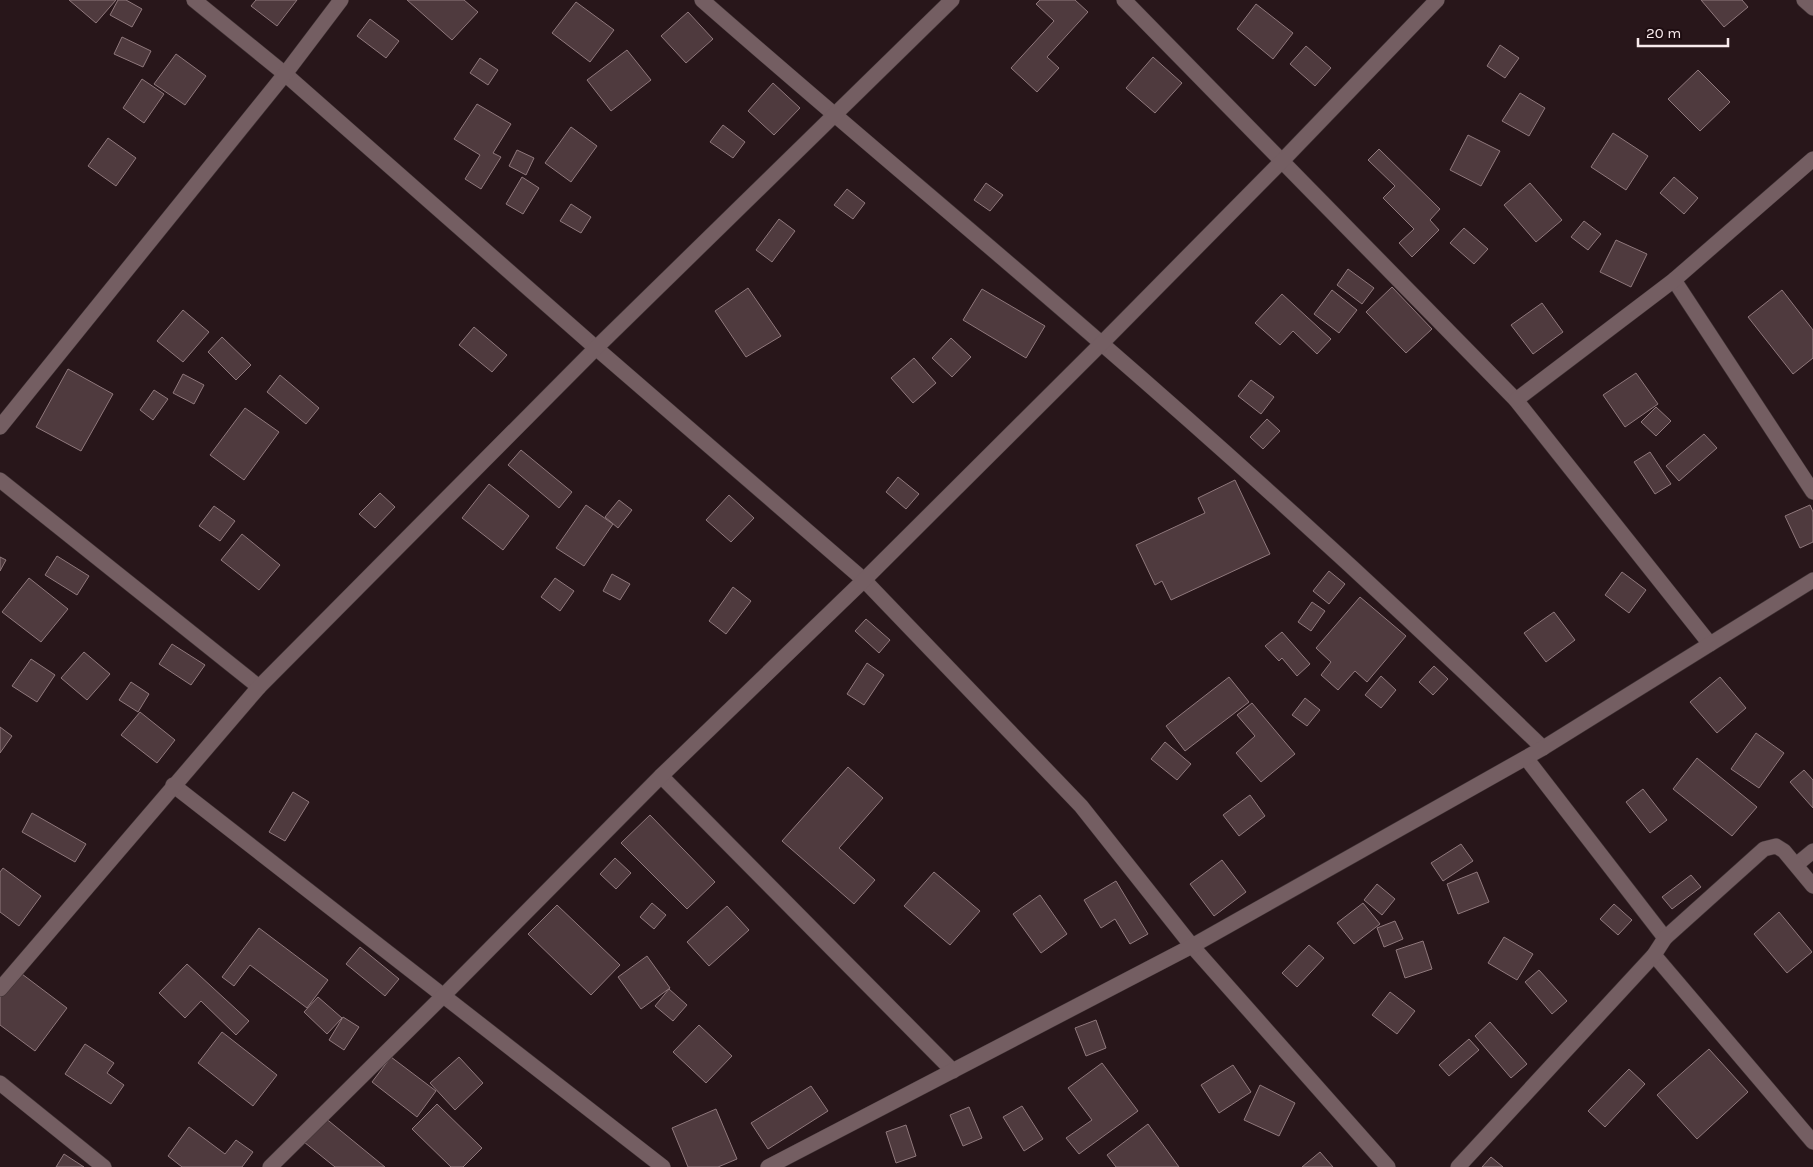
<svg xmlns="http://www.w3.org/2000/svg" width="1813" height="1167" viewBox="0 0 1813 1167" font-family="Karla,sans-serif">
	<rect width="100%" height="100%" fill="#28161a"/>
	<!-- building -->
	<g fill="#4f3a3e" stroke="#8f787c">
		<polygon points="69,0 116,0 96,23"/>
		<polygon points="118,0 126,0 142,9 132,27 110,15"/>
		<polygon points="256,0 297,0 277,26 251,6"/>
		<polygon points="407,0 464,0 478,12 452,40"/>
		<polygon points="1040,0 1075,0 1088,12 1047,57 1059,68 1037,92 1011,68 1054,21 1036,4"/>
		<polygon points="1701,0 1742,0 1748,7 1724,27"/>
		<polygon points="576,2 614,30 590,62 552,33"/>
		<polygon points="1256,4 1293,33 1273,59 1237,29"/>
		<polygon points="688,12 713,39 686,63 661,36"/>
		<polygon points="370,19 399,41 386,58 357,36"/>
		<polygon points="122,37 151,51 143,67 114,54"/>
		<polygon points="1500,45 1519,58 1505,78 1487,66"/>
		<polygon points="1306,46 1331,68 1315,86 1290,64"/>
		<polygon points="627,50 651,80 611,111 587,80"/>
		<polygon points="176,54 206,76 185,105 154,84"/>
		<polygon points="1153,57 1182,83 1155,113 1126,88"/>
		<polygon points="480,58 498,70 488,85 470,73"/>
		<polygon points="1698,70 1730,102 1700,131 1668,99"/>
		<polygon points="142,79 164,94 144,123 123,108"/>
		<polygon points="773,83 800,108 774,135 748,111"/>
		<polygon points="1520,93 1545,108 1529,136 1502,121"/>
		<polygon points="477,104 511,124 493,153 501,157 481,189 465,179 480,155 454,139"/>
		<polygon points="723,125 745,142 733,158 710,142"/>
		<polygon points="571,127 597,146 571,182 545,163"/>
		<polygon points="1613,133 1648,156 1626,190 1591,167"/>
		<polygon points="1468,135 1500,151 1481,186 1450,170"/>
		<polygon points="108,138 136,158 116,186 88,166"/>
		<polygon points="1379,149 1440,209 1430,220 1439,230 1412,257 1399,243 1414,229 1383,198 1395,186 1368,160"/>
		<polygon points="517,150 534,158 526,175 509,166"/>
		<polygon points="522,177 539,188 523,214 506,204"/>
		<polygon points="1674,177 1698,198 1684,214 1660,193"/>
		<polygon points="986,183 1003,195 990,211 974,200"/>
		<polygon points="1530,183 1562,220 1536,242 1504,205"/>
		<polygon points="847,189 865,203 853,219 834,205"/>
		<polygon points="571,204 591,217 581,233 560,221"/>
		<polygon points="779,219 795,231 772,262 756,250"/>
		<polygon points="1584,221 1601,234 1588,250 1571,237"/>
		<polygon points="1464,228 1488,249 1474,264 1450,243"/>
		<polygon points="1616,240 1647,254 1631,287 1600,272"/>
		<polygon points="1348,269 1374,288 1362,304 1337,285"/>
		<polygon points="1392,287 1432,329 1406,353 1366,312"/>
		<polygon points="748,288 781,336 746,357 715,311"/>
		<polygon points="982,289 1045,326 1026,358 963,320"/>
		<polygon points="1332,290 1357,310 1339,333 1314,314"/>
		<polygon points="1782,290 1813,330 1813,358 1793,374 1748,317"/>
		<polygon points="1282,294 1331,339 1317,354 1293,331 1280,345 1255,323"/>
		<polygon points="1542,303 1563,332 1533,354 1511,325"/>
		<polygon points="183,310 209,332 183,362 157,341"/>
		<polygon points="474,327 507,355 492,372 459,345"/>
		<polygon points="222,337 251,365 236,380 208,352"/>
		<polygon points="951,338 971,357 952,377 932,358"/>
		<polygon points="914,358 936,383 913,403 891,378"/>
		<polygon points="68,369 113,394 81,451 36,427"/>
		<polygon points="1636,373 1658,404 1625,427 1603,395"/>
		<polygon points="183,374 204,385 194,404 173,393"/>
		<polygon points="280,375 319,408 306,424 267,392"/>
		<polygon points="1251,380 1274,397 1261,414 1238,396"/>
		<polygon points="154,390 168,399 153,420 140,410"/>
		<polygon points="1656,407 1671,421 1656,436 1641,422"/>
		<polygon points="245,408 279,432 244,480 210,455"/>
		<polygon points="1267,419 1280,431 1263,449 1250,437"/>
		<polygon points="1704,434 1717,448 1679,481 1666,466"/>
		<polygon points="521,450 572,492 559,508 508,465"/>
		<polygon points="1650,452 1671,484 1655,494 1634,462"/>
		<polygon points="898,477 919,494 906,509 886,492"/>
		<polygon points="1235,480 1270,554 1171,600 1162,581 1155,585 1136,545 1205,513 1198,498"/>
		<polygon points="489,484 529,516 503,550 462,518"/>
		<polygon points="380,493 395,507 375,528 359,514"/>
		<polygon points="729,495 754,518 731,542 706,520"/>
		<polygon points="619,500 632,510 618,528 605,517"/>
		<polygon points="586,505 613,524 584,566 556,548"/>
		<polygon points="1810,505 1813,512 1813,542 1800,548 1785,516"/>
		<polygon points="214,506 235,521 220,541 199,526"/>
		<polygon points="242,534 280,565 259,590 221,560"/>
		<polygon points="57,556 89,576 77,595 45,575"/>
		<polygon points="0,557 6,560 0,571"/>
		<polygon points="1329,571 1345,584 1329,604 1313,591"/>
		<polygon points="1622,572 1646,590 1629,613 1605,595"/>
		<polygon points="612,574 630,584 620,600 603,591"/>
		<polygon points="29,578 68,609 41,642 2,612"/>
		<polygon points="555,578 574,591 560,611 541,597"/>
		<polygon points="733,587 751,601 726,634 709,621"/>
		<polygon points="1360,597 1406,636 1367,682 1355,671 1338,690 1321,675 1331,662 1316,648"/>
		<polygon points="1312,602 1325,611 1311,631 1298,622"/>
		<polygon points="1554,612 1575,640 1546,662 1524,633"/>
		<polygon points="866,619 890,640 879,653 855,631"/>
		<polygon points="1282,632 1310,664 1297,676 1282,658 1279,661 1265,646"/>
		<polygon points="172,644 205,665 191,685 159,664"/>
		<polygon points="84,652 110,674 87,700 61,678"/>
		<polygon points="31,659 55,675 37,702 12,686"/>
		<polygon points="867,663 884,675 864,705 847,694"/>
		<polygon points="1434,666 1448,679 1433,695 1419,682"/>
		<polygon points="1381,676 1396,690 1381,708 1365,695"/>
		<polygon points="1229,677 1249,702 1185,751 1166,726"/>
		<polygon points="1720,677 1746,708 1717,733 1690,702"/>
		<polygon points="131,682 149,694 138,712 119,700"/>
		<polygon points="1305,698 1320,710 1307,726 1292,715"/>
		<polygon points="1252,703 1295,754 1261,782 1236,753 1255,736 1237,715"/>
		<polygon points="140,712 175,740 157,763 121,735"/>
		<polygon points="0,727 12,736 0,753"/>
		<polygon points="1756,733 1784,753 1759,788 1731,769"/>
		<polygon points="1165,742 1191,764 1177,780 1151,759"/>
		<polygon points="1697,758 1757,807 1732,836 1673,789"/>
		<polygon points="848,767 883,798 839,848 875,880 854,904 782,841"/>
		<polygon points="1804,770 1813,780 1813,808 1790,782"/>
		<polygon points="1643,789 1667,820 1650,833 1626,802"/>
		<polygon points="293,792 309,802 285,841 269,832"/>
		<polygon points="1250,795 1265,816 1239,836 1223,815"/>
		<polygon points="32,813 86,844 75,862 22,832"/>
		<polygon points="650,815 715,882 687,909 621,843"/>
		<polygon points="1461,844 1473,861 1443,881 1431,863"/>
		<polygon points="615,858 631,873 616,889 600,874"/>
		<polygon points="1222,860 1246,892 1214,916 1190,884"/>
		<polygon points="3,868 41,896 19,926 0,912 0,872"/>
		<polygon points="934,872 980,911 950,945 904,906"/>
		<polygon points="1477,872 1489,902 1458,914 1447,884"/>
		<polygon points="1691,875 1701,887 1672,909 1662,897"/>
		<polygon points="1116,881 1148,934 1130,944 1115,919 1101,928 1084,900"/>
		<polygon points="1377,884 1395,899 1382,915 1364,900"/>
		<polygon points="1040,895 1067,934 1041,953 1013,914"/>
		<polygon points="652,903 666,915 654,929 640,917"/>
		<polygon points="1363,903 1380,924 1354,944 1337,923"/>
		<polygon points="1614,904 1632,920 1618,935 1600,919"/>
		<polygon points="557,905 620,965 591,995 528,934"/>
		<polygon points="727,906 749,930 709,966 687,942"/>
		<polygon points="1779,912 1812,952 1787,973 1754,934"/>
		<polygon points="1395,921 1403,939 1384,947 1377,928"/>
		<polygon points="259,928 328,980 307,1008 250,965 234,986 222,977"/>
		<polygon points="1504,937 1533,954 1517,980 1488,963"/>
		<polygon points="1423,941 1432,969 1405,978 1396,950"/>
		<polygon points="1309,945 1324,958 1297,987 1282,973"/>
		<polygon points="360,947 399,979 385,996 346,964"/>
		<polygon points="647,956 670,988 641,1009 618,977"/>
		<polygon points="187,964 249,1021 236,1035 201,1001 185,1018 159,993"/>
		<polygon points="1539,970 1567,1001 1552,1014 1525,982"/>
		<polygon points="18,971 67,1008 35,1051 0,1025 0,994"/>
		<polygon points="669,989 687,1005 673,1021 655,1006"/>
		<polygon points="1390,992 1415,1011 1397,1034 1372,1015"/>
		<polygon points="318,997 342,1018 327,1034 304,1012"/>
		<polygon points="343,1017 359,1027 344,1050 329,1040"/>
		<polygon points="1096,1020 1106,1048 1086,1056 1075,1028"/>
		<polygon points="1490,1022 1527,1064 1511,1078 1475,1036"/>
		<polygon points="699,1025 732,1056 706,1083 673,1052"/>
		<polygon points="222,1032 277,1075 253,1106 198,1063"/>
		<polygon points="1469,1039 1479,1050 1449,1076 1439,1065"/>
		<polygon points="85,1044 114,1063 107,1073 124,1085 111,1104 65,1074"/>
		<polygon points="1709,1049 1748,1092 1697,1139 1657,1095"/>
		<polygon points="391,1057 436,1091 417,1117 372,1082"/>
		<polygon points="459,1057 483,1083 455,1110 430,1083"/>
		<polygon points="1102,1063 1138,1111 1079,1154 1066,1138 1092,1120 1068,1088"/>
		<polygon points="1233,1065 1251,1092 1219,1113 1201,1085"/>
		<polygon points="1629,1069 1645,1084 1605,1127 1588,1111"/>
		<polygon points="1260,1085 1295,1103 1279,1136 1244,1120"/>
		<polygon points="811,1086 828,1111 768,1149 751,1123"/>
		<polygon points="437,1104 482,1148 463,1167 451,1167 412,1129"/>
		<polygon points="1022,1106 1043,1139 1024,1151 1003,1117"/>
		<polygon points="969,1107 982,1138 963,1146 950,1115"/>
		<polygon points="716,1109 737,1159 718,1167 688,1167 672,1128"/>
		<polygon points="324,1117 385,1167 335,1167 304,1142"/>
		<polygon points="1148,1124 1179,1167 1116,1167 1107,1155"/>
		<polygon points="906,1125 916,1156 896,1163 886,1132"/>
		<polygon points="189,1127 225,1154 236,1140 253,1152 242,1167 182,1167 168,1156"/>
		<polygon points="1320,1152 1333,1167 1302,1167"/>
		<polygon points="64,1154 84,1167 56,1167"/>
		<polygon points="1491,1157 1503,1167 1482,1167"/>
	</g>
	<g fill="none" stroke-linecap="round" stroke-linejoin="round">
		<defs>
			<g id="minor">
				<polyline points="194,0 285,74 596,348 864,580 1081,806 1192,946 1388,1167"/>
				<path d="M702,0C834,116 969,228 1101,343C1252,474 1400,609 1543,748"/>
				<polyline points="1124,0 1516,400 1710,644"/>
				<polyline points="1804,0 1813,8"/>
				<polyline points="1674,280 1813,492"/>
				<polyline points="1516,400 1674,280 1813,159"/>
				<polyline points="0,427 285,74 341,0"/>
				<polyline points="0,480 259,687"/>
				<polyline points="1526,758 1665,938"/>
				<polyline points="661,776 953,1071"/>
				<polyline points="173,785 663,1167"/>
				<polyline points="1796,865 1813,851"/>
				<polyline points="1654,955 1813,1142"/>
				<polyline points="0,989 259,687 596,348 952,0"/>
				<polyline points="0,1083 104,1167"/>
				<polyline points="270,1167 443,996 661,776 864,580 1102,343 1282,161 1437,0"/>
				<polyline points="768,1167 1192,946 1543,748 1813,580"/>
				<polyline points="1458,1167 1654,955 1665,938 1764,849 1776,846 1784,851 1813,886"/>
			</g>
		</defs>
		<!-- minor casing -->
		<use href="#minor" stroke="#3e3133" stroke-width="16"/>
		<!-- minor -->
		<use href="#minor" stroke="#745e62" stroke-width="15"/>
	</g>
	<!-- scale -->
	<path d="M1638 38v8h90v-8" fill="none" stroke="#f8eaec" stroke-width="2.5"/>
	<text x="1646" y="38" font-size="15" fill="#f8eaec" stroke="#1e0d11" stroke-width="4" paint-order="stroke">20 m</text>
</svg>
